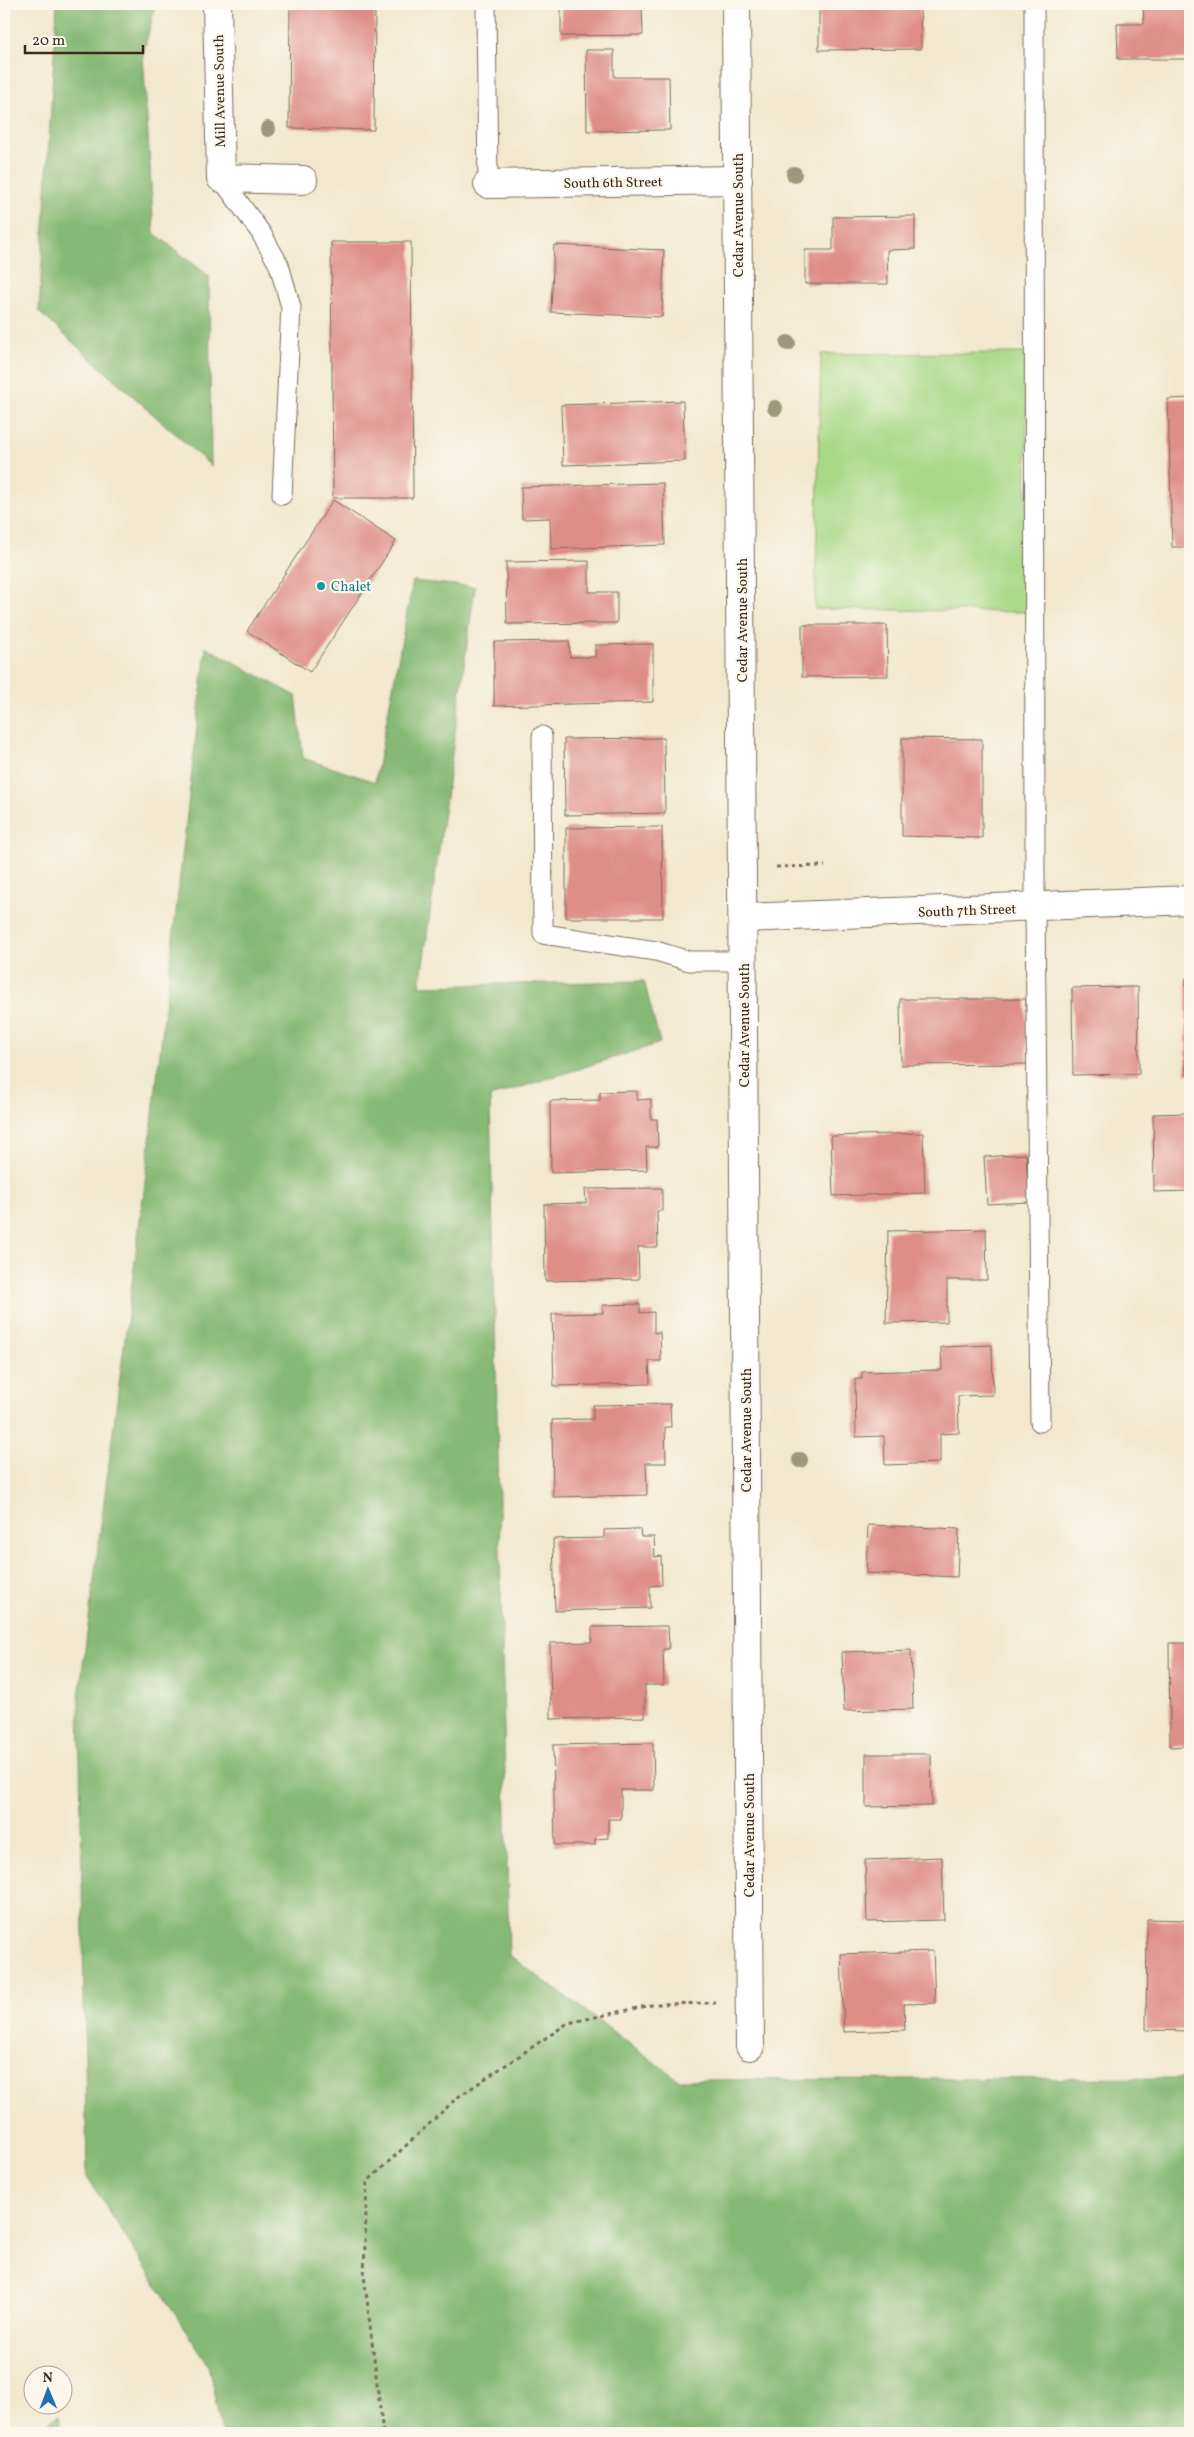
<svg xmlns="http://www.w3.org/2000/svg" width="1194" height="2437" viewBox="0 0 1194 2437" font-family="Vollkorn,serif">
	<rect width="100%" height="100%" fill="#fbf7ec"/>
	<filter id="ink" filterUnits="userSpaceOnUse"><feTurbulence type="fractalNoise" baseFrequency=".02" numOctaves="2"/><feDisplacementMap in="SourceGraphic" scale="10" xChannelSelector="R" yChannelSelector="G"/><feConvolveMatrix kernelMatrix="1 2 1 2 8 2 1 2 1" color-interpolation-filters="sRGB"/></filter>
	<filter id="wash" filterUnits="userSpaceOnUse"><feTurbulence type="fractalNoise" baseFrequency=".0096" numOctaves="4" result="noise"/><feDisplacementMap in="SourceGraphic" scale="20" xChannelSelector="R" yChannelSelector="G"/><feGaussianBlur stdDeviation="1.12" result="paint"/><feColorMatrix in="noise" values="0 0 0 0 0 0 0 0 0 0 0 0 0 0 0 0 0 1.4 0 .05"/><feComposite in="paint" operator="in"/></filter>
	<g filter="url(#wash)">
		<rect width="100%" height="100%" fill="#f1e8ce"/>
		<!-- green -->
		<polygon fill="#a9d988" stroke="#728253" points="1027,353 1026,612 815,609 821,354"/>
		<!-- forest -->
		<g fill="#86b974" stroke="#607249">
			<polygon points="57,4 156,4 143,54 154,233 209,276 211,466 39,312"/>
			<polygon points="413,581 475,587 420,986 644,981 660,1043 490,1097 509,1955 679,2080 1190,2078 1190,2433 222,2433 208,2365 87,2177 79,1696 147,1167 206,647 296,696 303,758 375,782"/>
			<polygon points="59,2415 62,2433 34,2433"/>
		</g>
		<g id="blocks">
			<!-- building -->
			<g fill="#de8d87">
				<polygon points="290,4 375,4 374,130 289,128"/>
				<polygon points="561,4 642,4 643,35 561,36"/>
				<polygon points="819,4 920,4 921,49 819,50"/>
				<polygon points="966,4 1025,4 1025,5 966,7"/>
				<polygon points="1143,4 1190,4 1190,59 1118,59 1117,24 1144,24"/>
				<polygon points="586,50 614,50 614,77 669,77 670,130 587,131"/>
				<polygon points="915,216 915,249 887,250 888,284 805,284 805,250 833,250 833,217"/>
				<polygon points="331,242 411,242 413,498 333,498"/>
				<polygon points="554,245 664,250 662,317 551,312"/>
				<polygon points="1190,398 1190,547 1172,547 1168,399"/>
				<polygon points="683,401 685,461 563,465 561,405"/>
				<polygon points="663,483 665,545 551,549 550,518 522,519 521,487"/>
				<polygon points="333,500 396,541 310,672 247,631"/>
				<polygon points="589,561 589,592 617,592 617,623 507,624 506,562"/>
				<polygon points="802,625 887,625 888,676 802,677"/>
				<polygon points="569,641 570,657 595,657 595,645 653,644 653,702 494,706 494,642"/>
				<polygon points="664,738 665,813 565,815 564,739"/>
				<polygon points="902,738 982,739 982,838 902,836"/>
				<polygon points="662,827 663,918 566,918 566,828"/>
				<rect x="1186" y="978" width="4" height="96"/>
				<polygon points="1138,987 1139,1074 1073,1075 1072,988"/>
				<polygon points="900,999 1026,999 1027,1064 901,1065"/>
				<polygon points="637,1091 637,1100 651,1099 651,1119 657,1119 658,1147 646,1147 647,1170 551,1173 550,1101 600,1100 600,1092"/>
				<polygon points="1190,1113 1190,1191 1154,1192 1153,1114"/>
				<polygon points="923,1133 925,1193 833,1196 831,1136"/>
				<polygon points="1026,1154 1029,1202 987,1204 984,1157"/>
				<polygon points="662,1188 662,1211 657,1211 658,1247 638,1247 639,1279 545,1281 544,1204 586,1203 585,1189"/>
				<polygon points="986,1229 987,1280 947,1280 947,1322 886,1323 888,1231"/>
				<polygon points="640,1304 640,1313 654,1312 654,1333 660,1332 661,1361 649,1361 650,1384 554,1386 552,1314 603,1313 603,1305"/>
				<polygon points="992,1345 993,1395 958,1396 959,1433 940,1434 940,1463 885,1465 884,1436 856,1437 855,1379 862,1379 862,1372 942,1370 941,1347"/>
				<polygon points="670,1404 671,1427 665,1427 666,1463 646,1463 647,1495 553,1497 552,1420 593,1419 593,1405"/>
				<polygon points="868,1525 959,1529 957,1577 866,1573"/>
				<polygon points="640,1529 641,1537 654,1537 655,1557 661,1556 662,1585 650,1586 650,1608 555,1611 553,1539 604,1538 604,1530"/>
				<polygon points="668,1626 669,1649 663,1649 664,1685 645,1685 645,1717 551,1719 550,1643 592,1642 592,1627"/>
				<polygon points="1169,1643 1190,1643 1190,1746 1170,1747"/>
				<polygon points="911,1650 913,1709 844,1711 842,1652"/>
				<polygon points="653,1743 654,1790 621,1790 621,1819 608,1819 608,1838 595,1839 595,1845 555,1845 553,1745"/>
				<polygon points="866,1754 931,1754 932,1806 866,1807"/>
				<polygon points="942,1857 944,1920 867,1922 865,1860"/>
				<polygon points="1147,1919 1190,1920 1190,2031 1146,2030"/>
				<polygon points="933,1951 935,2003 904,2004 905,2030 844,2032 841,1954"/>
			</g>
		</g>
	</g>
	<g filter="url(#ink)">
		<use href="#blocks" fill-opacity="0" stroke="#7b6c5c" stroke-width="1"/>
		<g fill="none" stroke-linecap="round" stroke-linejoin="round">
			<defs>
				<g id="lane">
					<polyline points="486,4 488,184"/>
					<polyline points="1034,4 1035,907 1040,1422"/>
					<polyline points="221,178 261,233 279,265 291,307 282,495"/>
					<polyline points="542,736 543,934 656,951 689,961 744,961"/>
				</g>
				<g id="street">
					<polyline points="217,4 221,178 303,180"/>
					<polyline points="736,4 750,2046"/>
					<polyline points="488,184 738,180"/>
					<polyline points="744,918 1190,900"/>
				</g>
			</defs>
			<!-- lane casing -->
			<use href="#lane" stroke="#7b6c5c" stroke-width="21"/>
			<!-- street casing -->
			<use href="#street" stroke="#7b6c5c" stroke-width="30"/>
			<!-- path -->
			<g stroke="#7b6c5c" stroke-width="3" stroke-dasharray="4 4" stroke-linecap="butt">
				<polyline points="776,867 825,866"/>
				<polyline points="383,2433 364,2275 367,2182 458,2097 568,2023 656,2004 716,2003"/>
			</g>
			<!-- lane -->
			<use href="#lane" stroke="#fff" stroke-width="19"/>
			<!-- street -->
			<use href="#street" stroke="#fff" stroke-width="28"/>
		</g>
		<!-- trees -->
		<g fill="#9c987c">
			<circle cx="268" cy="129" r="8"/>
			<circle cx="794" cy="174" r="8"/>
			<circle cx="788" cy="343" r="8"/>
			<circle cx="775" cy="408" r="8"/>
			<circle cx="800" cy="1460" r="8"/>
		</g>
	</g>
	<!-- markers -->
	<circle fill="#0f9aa8" stroke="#fbf7ec" stroke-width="2" cx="321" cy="586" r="5"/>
	<g text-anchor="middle" stroke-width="4.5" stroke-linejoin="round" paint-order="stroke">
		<!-- street labels -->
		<g font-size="14" fill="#3b2a1e" stroke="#fbf7ec">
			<text transform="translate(219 91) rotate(-91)" y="5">Mill Avenue South</text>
			<text transform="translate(613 182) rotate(-1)" y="5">South 6th Street</text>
			<text transform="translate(738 215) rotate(-90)" y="5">Cedar Avenue South</text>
			<text transform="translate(742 620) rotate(-90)" y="5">Cedar Avenue South</text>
			<text transform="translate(967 910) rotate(-2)" y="5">South 7th Street</text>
			<text transform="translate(744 1025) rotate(-90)" y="5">Cedar Avenue South</text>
			<text transform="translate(746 1430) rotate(-90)" y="5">Cedar Avenue South</text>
			<text transform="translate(749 1835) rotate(-90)" y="5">Cedar Avenue South</text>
		</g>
		<!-- culture labels -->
		<g font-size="14" fill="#0d838f" stroke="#fbf7ec" text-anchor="start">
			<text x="331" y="591">Chalet</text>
		</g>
	</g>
	<!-- margin -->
	<rect width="1194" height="2437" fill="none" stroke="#fbf7ec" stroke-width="20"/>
	<!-- north arrow -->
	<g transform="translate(48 2390) rotate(359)"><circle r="24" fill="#fbf7ec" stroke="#aea59a"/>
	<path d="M0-4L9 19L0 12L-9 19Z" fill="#1f6fb2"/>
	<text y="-8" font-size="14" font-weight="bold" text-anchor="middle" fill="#3b2a1e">N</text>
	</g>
	<!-- scale -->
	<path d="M25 45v8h118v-8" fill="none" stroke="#3b2a1e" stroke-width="2.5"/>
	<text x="32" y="45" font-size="15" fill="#3b2a1e" stroke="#fbf7ec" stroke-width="4" paint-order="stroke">20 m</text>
</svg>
